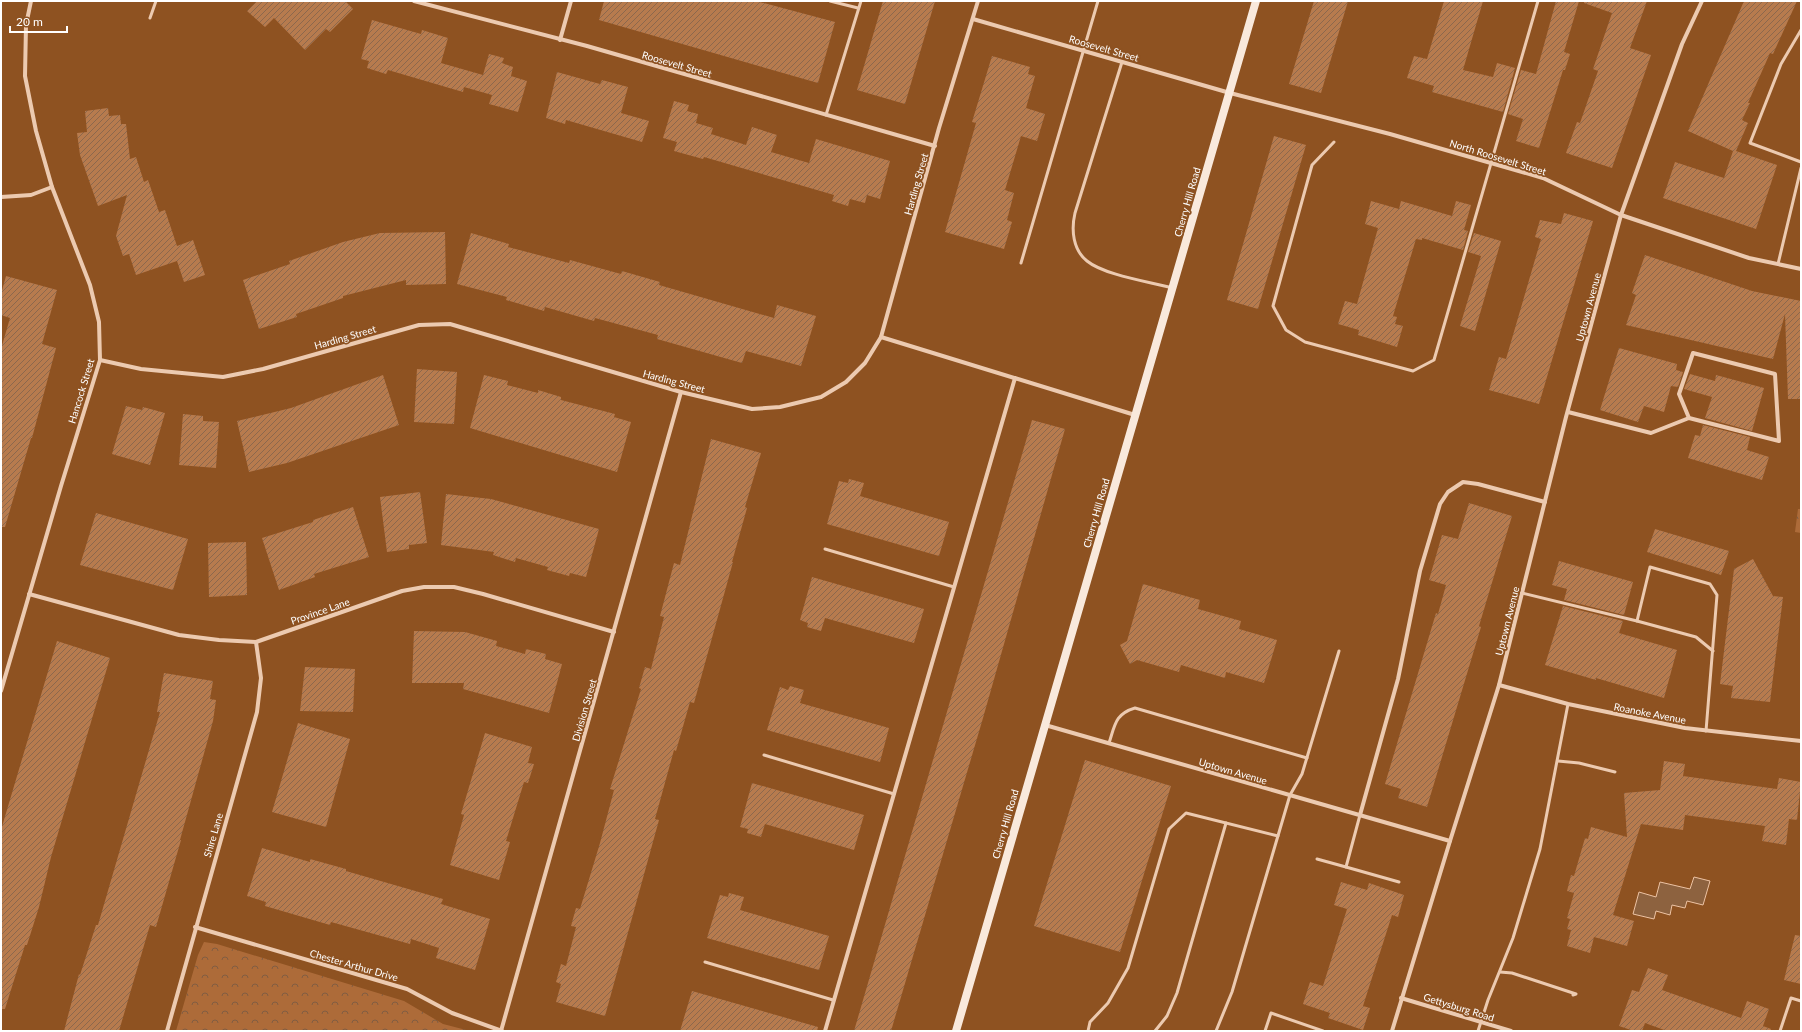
<svg xmlns="http://www.w3.org/2000/svg" width="1802" height="1032" viewBox="0 0 1802 1032" font-family="Lato,sans-serif">
	<defs>
		<pattern id="park-crowns" width="20" height="18" patternUnits="userSpaceOnUse"><rect width="20" height="18" fill="#ad6b39"/><path d="M2 6a3 3 0 1 1 6 0M12 15a3 3 0 1 1 6 0" fill="none" stroke="#815d42"/></pattern>
		<pattern id="building-hatch" width="6" height="6" patternUnits="userSpaceOnUse"><rect width="6" height="6" fill="#b77b4e"/><path d="M-1 1l2-2M0 6l6-6M5 7l2-2" fill="none" stroke="#8c684d"/></pattern>
	</defs>
	<rect width="100%" height="100%" fill="#8e5221"/>
	<!-- park -->
	<g fill="url(#park-crowns)">
		<polygon points="1798,509 1801,509 1801,533 1795,532"/>
		<polygon points="204,942 217,944 404,1001 443,1024 470,1031 176,1031 198,955"/>
	</g>
	<!-- water -->
	<polygon fill="#8d623f" stroke="#edc3a4" points="1694,877 1710,881 1703,905 1687,901 1685,908 1672,905 1670,915 1656,911 1654,919 1633,914 1639,892 1656,897 1660,882 1690,889"/>
	<!-- building -->
	<g fill="url(#building-hatch)">
		<polygon points="257,1 345,1 353,9 330,32 326,29 305,50 274,18 265,27 247,11"/>
		<polygon points="604,1 756,1 835,22 818,83 599,20"/>
		<polygon points="883,1 935,1 905,104 857,90"/>
		<polygon points="1314,1 1348,1 1321,93 1289,84"/>
		<polygon points="1444,1 1483,1 1463,70 1493,77 1497,63 1515,68 1503,112 1432,92 1434,86 1407,78 1414,56 1427,59"/>
		<polygon points="1556,1 1579,1 1564,52 1570,54 1565,70 1563,70 1539,148 1516,141 1523,119 1508,114 1521,70 1536,74"/>
		<polygon points="1584,1 1647,1 1630,48 1651,55 1612,168 1566,153 1577,122 1580,123 1598,71 1593,69 1612,13 1584,3"/>
		<polygon points="1744,1 1797,1 1773,54 1770,53 1748,103 1750,103 1742,120 1748,123 1736,151 1777,165 1756,229 1663,198 1675,162 1724,178 1733,151 1688,131"/>
		<polygon points="372,20 421,34 422,30 448,38 441,63 483,75 489,54 504,58 502,63 513,67 511,76 527,81 518,112 489,104 492,95 464,87 463,92 388,70 386,74 367,68 369,61 361,59"/>
		<polygon points="992,56 1030,67 1028,74 1035,76 1026,108 1045,114 1037,141 1021,136 1005,190 1014,193 1007,220 1012,222 1004,249 945,232 976,123 972,122"/>
		<polygon points="557,72 600,84 602,80 628,87 621,113 649,121 642,142 566,120 565,124 546,118"/>
		<polygon points="674,101 689,105 687,111 698,114 696,123 713,128 711,134 746,145 752,127 777,135 771,152 809,163 816,139 890,161 880,199 867,195 865,203 850,199 848,206 832,201 834,195 704,157 703,159 674,151 677,142 663,138"/>
		<polygon points="108,108 109,116 120,115 121,124 126,124 130,159 136,157 144,182 148,180 159,212 165,210 177,246 193,240 205,275 184,282 177,261 136,275 129,254 123,256 116,236 127,195 98,206 80,155 77,133 87,132 85,111"/>
		<polygon points="1274,136 1306,145 1258,309 1227,300"/>
		<polygon points="1371,201 1399,209 1401,201 1452,216 1456,201 1471,205 1464,230 1468,231 1463,250 1422,238 1422,240 1416,239 1393,316 1397,317 1395,324 1403,326 1397,347 1358,335 1359,330 1338,324 1345,301 1357,304 1378,228 1365,224"/>
		<polygon points="1564,213 1593,221 1539,404 1489,390 1499,357 1506,359 1541,239 1535,237 1540,220 1561,224"/>
		<polygon points="445,232 446,284 406,285 406,280 343,296 343,298 296,314 297,317 259,329 243,280 290,264 289,261 343,242 380,233"/>
		<polygon points="471,233 509,244 508,247 569,263 570,260 621,274 622,271 660,282 659,285 774,318 777,305 816,316 801,366 746,351 742,363 657,339 658,335 595,318 594,321 545,307 544,311 506,300 507,297 457,284"/>
		<polygon points="1474,233 1501,241 1475,331 1460,326 1481,256 1468,252"/>
		<polygon points="1645,255 1752,291 1801,301 1801,399 1788,399 1785,314 1773,359 1626,325 1636,295 1632,293"/>
		<polygon points="6,276 57,290 42,344 56,348 32,438 31,438 5,527 1,527 1,349 10,318 1,315 1,294"/>
		<polygon points="1619,348 1677,364 1676,370 1683,372 1678,387 1671,386 1664,412 1644,406 1638,422 1600,410"/>
		<polygon points="417,369 457,372 454,424 414,422"/>
		<polygon points="1690,374 1715,381 1716,375 1764,388 1752,431 1705,418 1712,397 1684,389"/>
		<polygon points="383,375 399,425 287,463 249,472 237,421 291,408"/>
		<polygon points="484,375 508,381 507,385 538,393 538,390 561,397 561,400 615,414 614,417 631,422 617,472 470,428"/>
		<polygon points="126,406 142,410 143,407 165,413 150,465 112,454"/>
		<polygon points="183,414 203,416 203,421 219,422 216,468 179,465"/>
		<polygon points="1032,420 1065,429 983,718 891,1031 854,1031"/>
		<polygon points="1703,425 1750,437 1747,450 1769,457 1762,480 1688,458 1695,435 1700,436"/>
		<polygon points="711,439 761,453 745,507 747,508 732,562 733,562 694,703 690,702 676,751 674,750 655,819 659,820 605,1016 556,1002 561,984 556,982 561,964 566,966 576,927 571,926 576,908 580,909 600,843 614,790 610,789 641,689 639,688 645,667 651,669 664,617 660,616 674,563 680,565"/>
		<polygon points="849,479 864,483 860,496 949,522 939,556 827,524 839,481 848,483"/>
		<polygon points="420,492 427,543 409,545 409,549 387,552 380,497"/>
		<polygon points="446,494 491,499 599,529 586,577 570,573 569,576 547,570 548,567 516,558 515,562 493,555 494,552 441,545"/>
		<polygon points="1469,503 1512,516 1479,626 1481,627 1427,807 1398,798 1401,789 1385,784 1436,613 1438,614 1446,585 1429,580 1442,535 1458,539"/>
		<polygon points="353,507 369,557 314,574 315,577 279,590 262,538 313,522 313,520"/>
		<polygon points="96,513 188,539 173,590 80,565"/>
		<polygon points="1655,529 1729,551 1721,575 1647,552"/>
		<polygon points="246,542 247,595 209,597 208,543"/>
		<polygon points="1753,559 1773,596 1783,597 1770,702 1731,698 1733,686 1720,684 1734,569"/>
		<polygon points="1559,561 1633,582 1624,615 1564,600 1567,589 1552,585"/>
		<polygon points="812,577 924,609 914,643 825,618 821,631 807,627 808,623 800,620"/>
		<polygon points="1143,584 1200,600 1198,609 1241,621 1239,629 1277,640 1264,683 1226,672 1225,678 1181,665 1179,672 1137,660 1130,664 1120,645 1127,641"/>
		<polygon points="1563,606 1623,621 1619,633 1677,650 1664,698 1596,678 1596,680 1545,665"/>
		<polygon points="414,631 465,632 497,641 496,646 525,654 526,649 546,654 545,659 562,664 549,713 463,689 464,683 412,683"/>
		<polygon points="57,641 110,658 51,857 39,907 27,945 25,945 5,1009 1,1009 1,830"/>
		<polygon points="305,667 355,669 353,712 300,711"/>
		<polygon points="164,673 213,681 210,699 216,700 213,721 180,840 181,840 156,927 150,925 119,1031 64,1031 79,974 80,975 96,925 98,925 160,712 157,712"/>
		<polygon points="790,686 804,690 800,703 889,728 880,762 767,730 780,687 788,690"/>
		<polygon points="298,723 350,739 326,827 272,812"/>
		<polygon points="485,733 532,747 528,763 534,764 528,783 524,782 506,841 510,842 499,880 450,865 464,815 461,814"/>
		<polygon points="1085,760 1171,786 1120,952 1034,926"/>
		<polygon points="1664,761 1685,764 1683,776 1777,789 1779,778 1801,782 1797,820 1789,819 1786,845 1762,841 1765,826 1685,815 1683,830 1641,824 1613,915 1634,921 1627,946 1594,937 1590,953 1567,946 1571,930 1567,929 1570,919 1567,918 1574,893 1567,891 1571,875 1574,876 1585,838 1588,839 1591,827 1627,837 1624,793 1660,790"/>
		<polygon points="752,783 864,815 854,850 765,824 761,837 747,833 748,829 740,827"/>
		<polygon points="262,848 310,862 310,859 346,869 346,871 443,899 441,904 490,919 475,970 436,958 439,948 411,939 410,944 331,922 330,925 265,906 266,902 247,896"/>
		<polygon points="1341,882 1367,890 1369,883 1404,895 1398,917 1392,915 1363,1006 1370,1008 1363,1030 1328,1018 1330,1013 1303,1004 1310,982 1323,986 1347,909 1334,905"/>
		<polygon points="729,893 744,897 740,910 829,936 819,970 707,938 720,895 728,897"/>
		<polygon points="1795,935 1801,936 1801,984 1784,980"/>
		<polygon points="1648,968 1668,975 1662,990 1741,1018 1747,1001 1769,1009 1763,1026 1771,1029 1770,1031 1667,1031 1645,1023 1642,1031 1634,1031 1619,1026 1632,990 1639,992"/>
		<polygon points="692,991 818,1027 817,1031 680,1031"/>
	</g>
	<g fill="none" stroke-linecap="round" stroke-linejoin="round">
		<!-- lane -->
		<g stroke="#eccab0" stroke-width="3">
			<polyline points="830,1 858,8"/>
			<polyline points="150,18 156,1"/>
			<polyline points="1801,30 1781,64 1750,143 1801,162"/>
			<path d="M1122,62L1075,213C1071,230 1073,250 1087,261C1104,275 1150,282 1172,288"/>
			<polyline points="826,115 861,1"/>
			<polyline points="1334,142 1312,165 1273,306 1286,330 1305,342 1413,371 1434,360 1538,1"/>
			<polyline points="1021,263 1098,1"/>
			<polyline points="1778,264 1801,168"/>
			<polyline points="825,549 954,587"/>
			<polyline points="1522,593 1637,621 1696,637 1713,651"/>
			<polyline points="1637,621 1650,567 1710,584 1717,595 1706,731"/>
			<path d="M1109,743C1115,725 1115,714 1135,708L1307,758"/>
			<polyline points="764,755 894,794"/>
			<polyline points="1558,761 1579,763 1615,772"/>
			<polyline points="1360,815 1346,867 1399,882"/>
			<polyline points="1317,859 1346,867"/>
			<polyline points="705,962 833,1000"/>
			<polyline points="1500,972 1512,973 1576,994 1573,995"/>
			<polyline points="1088,1031 1090,1022 1108,1003 1128,968 1169,829 1186,813 1278,836"/>
			<polyline points="1155,1031 1167,1016 1177,993 1226,823"/>
			<polyline points="1216,1031 1232,992 1290,795 1302,774 1339,651"/>
			<polyline points="1265,1031 1271,1013 1323,1031"/>
			<polyline points="1478,1031 1488,1000 1513,938 1540,849 1568,704"/>
			<polyline points="1780,1031 1791,998 1801,1001"/>
		</g>
		<!-- street -->
		<g stroke="#eccab0" stroke-width="4">
			<polyline points="414,1 587,46 935,146"/>
			<polyline points="973,19 1230,93 1390,134 1543,178 1621,215 1749,258 1801,269"/>
			<polyline points="560,40 571,1"/>
			<polyline points="1,197 31,195 52,187"/>
			<polyline points="881,337 1135,415"/>
			<polyline points="100,360 141,369 223,377 263,369 419,325 450,324 681,392 752,409 780,407 821,397 846,382 865,363 881,337 939,128 978,1"/>
			<polyline points="1568,412 1651,433 1689,418 1779,441 1775,374 1693,353 1679,394 1689,418"/>
			<polyline points="29,594 179,635 219,640 256,642 402,591 424,587 454,587 483,594 614,632"/>
			<polyline points="1499,685 1568,704 1685,728 1801,741"/>
			<polyline points="1,691 61,486 100,360 99,322 90,285 52,187 36,131 25,76 26,25 31,1"/>
			<polyline points="1045,725 1450,841 1499,685 1566,417 1621,215 1682,44 1702,1"/>
			<polyline points="1360,815 1398,679 1420,571 1440,504 1448,492 1463,482 1478,484 1545,502"/>
			<polyline points="195,927 407,989 452,1013 502,1031"/>
			<polyline points="1401,998 1511,1031"/>
			<polyline points="167,1031 257,712 261,678 256,642"/>
			<polyline points="501,1031 681,392"/>
			<polyline points="825,1031 1015,378"/>
			<polyline points="1392,1031 1450,841"/>
		</g>
		<!-- secondary -->
		<polyline stroke="#f9e9dc" stroke-width="8" points="956,1031 1256,1"/>
	</g>
	<g text-anchor="middle" stroke-width="3.5" stroke-linejoin="round" paint-order="stroke">
		<!-- street labels -->
		<g font-size="10" fill="#fff" stroke="#8e5221">
			<text transform="translate(1104 48) rotate(16)" y="4">Roosevelt Street</text>
			<text transform="translate(677 64) rotate(16)" y="4">Roosevelt Street</text>
			<text transform="translate(1498 157) rotate(17)" y="4">North Roosevelt Street</text>
			<text transform="translate(916 184) rotate(-74)" y="4">Harding Street</text>
			<text transform="translate(1187 202) rotate(-74)" y="4">Cherry Hill Road</text>
			<text transform="translate(1588 307) rotate(-75)" y="4">Uptown Avenue</text>
			<text transform="translate(345 337) rotate(-16)" y="4">Harding Street</text>
			<text transform="translate(674 381) rotate(15)" y="4">Harding Street</text>
			<text transform="translate(81 391) rotate(-73)" y="4">Hancock Street</text>
			<text transform="translate(1096 513) rotate(-74)" y="4">Cherry Hill Road</text>
			<text transform="translate(320 611) rotate(-19)" y="4">Province Lane</text>
			<text transform="translate(1507 621) rotate(-76)" y="4">Uptown Avenue</text>
			<text transform="translate(584 710) rotate(-74)" y="4">Division Street</text>
			<text transform="translate(1650 713) rotate(11)" y="4">Roanoke Avenue</text>
			<text transform="translate(1233 771) rotate(16)" y="4">Uptown Avenue</text>
			<text transform="translate(1005 824) rotate(-74)" y="4">Cherry Hill Road</text>
			<text transform="translate(213 835) rotate(-74)" y="4">Shire Lane</text>
			<text transform="translate(354 965) rotate(16)" y="4">Chester Arthur Drive</text>
			<text transform="translate(1459 1007) rotate(17)" y="4">Gettysburg Road</text>
		</g>
	</g>
	<!-- border -->
	<rect width="1802" height="1032" fill="none" stroke="#ffffff" stroke-width="4"/>
	<!-- scale -->
	<path d="M10 26v6h57v-6" fill="none" stroke="#ffffff" stroke-width="2"/>
	<text x="16" y="26" font-size="12" fill="#ffffff" stroke="#8e5221" stroke-width="3" paint-order="stroke">20 m</text>
</svg>
